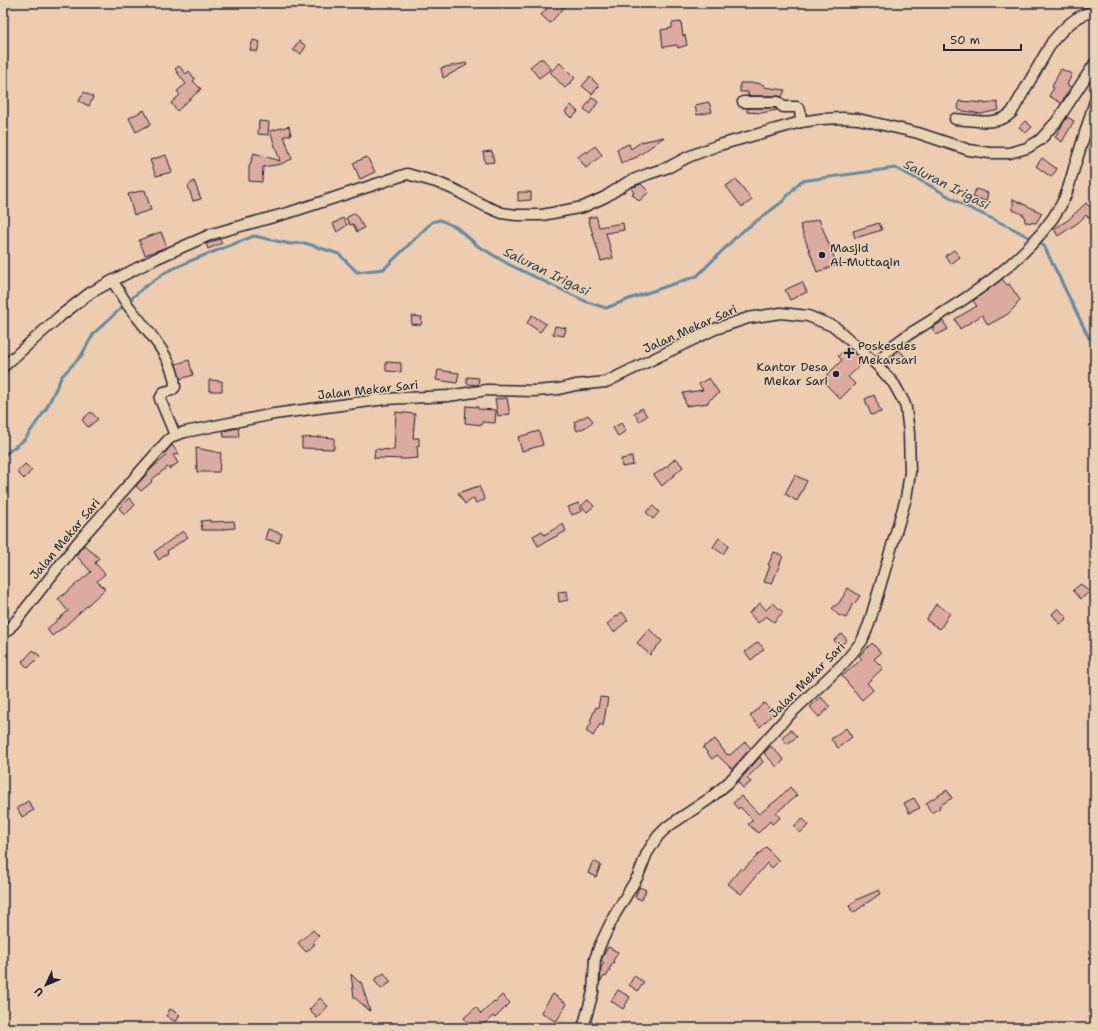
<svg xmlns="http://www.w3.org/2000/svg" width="1098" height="1031" viewBox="0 0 1098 1031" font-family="'Shantell Sans',sans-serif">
	<rect width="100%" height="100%" fill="#edccb0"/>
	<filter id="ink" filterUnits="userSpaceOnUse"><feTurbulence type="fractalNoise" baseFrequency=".025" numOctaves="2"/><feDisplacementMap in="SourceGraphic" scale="8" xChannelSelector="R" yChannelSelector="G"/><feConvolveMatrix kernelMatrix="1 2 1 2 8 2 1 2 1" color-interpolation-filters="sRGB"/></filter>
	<g filter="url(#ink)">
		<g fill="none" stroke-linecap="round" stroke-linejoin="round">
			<!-- stream -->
			<polyline stroke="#608ba5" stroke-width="3" points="3,456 25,439 46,409 62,376 81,356 94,333 143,288 166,272 190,261 254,236 290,244 305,243 339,254 357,272 384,269 432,222 440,220 456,227 478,246 510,265 587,302 606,308 632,298 697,276 739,234 782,202 801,181 895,168 929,185 965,206 1014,229 1044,246 1089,338 1095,340"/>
		</g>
		<!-- building -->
		<g fill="#ddaa9f" stroke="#22223b">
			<polygon points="552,3 568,3 550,23 541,15"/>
			<polygon points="681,22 683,36 685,35 687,45 678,48 677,45 663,47 661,30 672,28 672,23"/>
			<polygon points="253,40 260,42 257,52 250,50"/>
			<polygon points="299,41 306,46 301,54 293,50"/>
			<polygon points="540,59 543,59 551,69 539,78 530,67"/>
			<polygon points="466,63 467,65 443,78 441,68"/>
			<polygon points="560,63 575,78 565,88 550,72"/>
			<polygon points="179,66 186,74 189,71 195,79 193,81 201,89 177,111 171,103 180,95 177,91 186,84 175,69"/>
			<polygon points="1061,69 1072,74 1067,85 1071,87 1061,103 1049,96 1054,88 1052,87"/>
			<polygon points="590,77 599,86 592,94 582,86"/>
			<polygon points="740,83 757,83 764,85 764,87 785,90 782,97 778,96 748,96 748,92 740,92"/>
			<polygon points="84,92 93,97 89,106 79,101"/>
			<polygon points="592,97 598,102 590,114 584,109"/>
			<polygon points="959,101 985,103 985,104 997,102 999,110 981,114 958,110"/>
			<polygon points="709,102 712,112 697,115 695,105"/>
			<polygon points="571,105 578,112 571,118 565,112"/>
			<polygon points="747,108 775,108 777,110 761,113 747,112"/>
			<polygon points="144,110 151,124 136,132 129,118"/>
			<polygon points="1067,117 1074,121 1062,142 1055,137"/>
			<polygon points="259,121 269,122 268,135 258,134"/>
			<polygon points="1025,121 1032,127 1026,133 1019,127"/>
			<polygon points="289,126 291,135 284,136 292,159 281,164 263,167 262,182 249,181 249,167 254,153 280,161 270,131"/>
			<polygon points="664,137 637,157 621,163 617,149 629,144 631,149 641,142"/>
			<polygon points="595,146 602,155 586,168 578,157 586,151 587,153"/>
			<polygon points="492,151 494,162 485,163 483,152"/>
			<polygon points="166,155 172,172 156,176 150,160"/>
			<polygon points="367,157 375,172 360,179 353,163"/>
			<polygon points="1042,158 1057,169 1051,177 1036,166"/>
			<polygon points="736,179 752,200 742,207 726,186"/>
			<polygon points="194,181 201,199 193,201 188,186"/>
			<polygon points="641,184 649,192 639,201 632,194 634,193 631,188"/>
			<polygon points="976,189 988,193 986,201 973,197"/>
			<polygon points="145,190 151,210 134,215 128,194"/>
			<polygon points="518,192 531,192 531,200 518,201"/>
			<polygon points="1013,199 1042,213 1036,223 1025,222 1024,215 1013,210"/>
			<polygon points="1086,203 1095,212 1095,224 1086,215 1079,222 1058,236 1054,229 1068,220"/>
			<polygon points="355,213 364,228 357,232 353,224 350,225 346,218"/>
			<polygon points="596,216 599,227 623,223 624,230 606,233 613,258 601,261 588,218"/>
			<polygon points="343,218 347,225 337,232 333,224"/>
			<polygon points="819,219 837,265 817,272 800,225"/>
			<polygon points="879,223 882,230 855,238 853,231"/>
			<polygon points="161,232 167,247 145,255 139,240"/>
			<polygon points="220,239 222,243 208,249 206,244"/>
			<polygon points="954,250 960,257 951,264 945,256"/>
			<polygon points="1002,279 1007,285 1009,284 1020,300 1016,304 1017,305 1008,314 988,325 982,315 960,329 955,319 977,306 973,301"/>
			<polygon points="802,282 807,292 790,300 785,290"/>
			<polygon points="532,315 546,324 540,332 527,323"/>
			<polygon points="412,316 422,317 421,325 411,324"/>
			<polygon points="943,321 948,329 937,335 932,328"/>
			<polygon points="555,326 566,328 564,336 553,334"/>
			<polygon points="848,347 864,362 848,377 855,384 840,399 822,380 842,360 838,356"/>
			<polygon points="899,349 905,357 898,362 893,356"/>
			<polygon points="189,360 193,375 180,379 176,364"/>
			<polygon points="386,362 401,363 401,372 386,371"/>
			<polygon points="438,370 459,373 457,383 436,380"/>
			<polygon points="467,377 479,378 478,385 467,384"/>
			<polygon points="709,378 719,393 708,401 708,403 686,406 683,393 703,390 699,384"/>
			<polygon points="209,380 222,381 222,391 209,391"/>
			<polygon points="874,395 881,412 871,415 865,399"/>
			<polygon points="507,398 510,414 498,416 495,399"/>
			<polygon points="466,406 478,407 478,409 496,410 495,423 482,422 482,425 465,423"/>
			<polygon points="642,408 647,416 639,421 634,413"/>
			<polygon points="91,412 98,419 88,427 82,420"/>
			<polygon points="396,412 415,414 413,438 419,438 419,446 417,446 418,458 406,459 374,458 375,449 394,450"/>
			<polygon points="588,415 593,421 586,427 577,431 574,422"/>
			<polygon points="621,423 626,431 618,436 613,428"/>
			<polygon points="238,428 239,437 224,437 223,431"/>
			<polygon points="539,431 543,445 522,451 518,437"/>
			<polygon points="321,437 334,438 334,449 302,448 302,438"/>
			<polygon points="172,445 179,454 173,455 178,463 169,469 168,467 151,480 152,482 141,491 136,486 152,468 166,456 164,454"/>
			<polygon points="196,448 221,453 219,472 197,472"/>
			<polygon points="632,457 633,465 622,467 621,459"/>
			<polygon points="676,458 683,467 662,486 654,475 669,465 669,464"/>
			<polygon points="25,464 32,470 24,479 17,472"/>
			<polygon points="795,475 807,481 797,501 785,494"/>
			<polygon points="479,486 485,500 475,503 474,498 465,504 458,493"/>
			<polygon points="129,498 135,505 125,515 119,508"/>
			<polygon points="588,500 594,506 587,512 581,506"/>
			<polygon points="578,503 582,511 572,515 568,507"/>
			<polygon points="653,506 659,512 653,519 646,512"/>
			<polygon points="210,520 210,522 234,521 235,528 223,529 223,530 202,530 201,521"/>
			<polygon points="563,524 566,531 538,546 533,536 542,531 544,535"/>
			<polygon points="268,529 282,534 279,543 265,539"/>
			<polygon points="183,531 188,537 167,551 168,553 159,560 154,552"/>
			<polygon points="719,538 729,545 723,554 713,547"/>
			<polygon points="84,545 99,558 95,563 105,574 97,581 105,589 64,627 52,636 47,629 68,611 58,599 91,572 76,555"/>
			<polygon points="774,552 783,556 772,584 764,582 770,566 768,565"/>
			<polygon points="1081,584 1089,592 1081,599 1073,590"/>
			<polygon points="848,588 860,596 854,604 853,603 846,618 838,615 832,608 839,603"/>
			<polygon points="567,591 568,600 559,602 558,592"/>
			<polygon points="760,603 766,610 773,603 783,612 774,622 766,616 758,623 749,613"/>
			<polygon points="936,604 950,613 940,629 926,620"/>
			<polygon points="1058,608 1067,618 1060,624 1052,614"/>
			<polygon points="622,612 628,620 614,632 607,624"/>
			<polygon points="649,629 662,641 650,655 637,643"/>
			<polygon points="842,634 847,640 839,647 834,640"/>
			<polygon points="758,642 764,649 751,660 745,652"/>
			<polygon points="872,643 881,653 874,659 883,668 867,683 873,690 862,700 842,676 862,659 859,656"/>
			<polygon points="33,650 40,656 28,668 22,662"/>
			<polygon points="600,697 608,698 603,726 600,724 593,736 586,731 592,722 590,721 596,707 598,708"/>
			<polygon points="821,697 830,707 819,717 810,707"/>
			<polygon points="764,703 774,713 760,727 750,716"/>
			<polygon points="846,728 852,737 838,748 831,739"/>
			<polygon points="791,730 797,737 787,744 782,737"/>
			<polygon points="715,739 727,755 728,754 730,755 745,742 751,748 732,769 717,755 712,759 703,747"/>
			<polygon points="771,746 784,760 777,767 764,753"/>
			<polygon points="760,757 763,762 747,778 751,782 743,788 738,782"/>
			<polygon points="790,787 797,795 776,813 780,818 772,824 770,821 758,833 748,824 753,820 740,807 738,809 733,803 741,796 759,814 778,799"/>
			<polygon points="947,790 952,798 939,806 940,808 931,813 926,803"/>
			<polygon points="914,798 920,808 909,813 904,803"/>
			<polygon points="28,801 34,810 22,817 17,808"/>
			<polygon points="803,819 809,825 800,833 794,826"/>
			<polygon points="766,847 779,861 772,868 767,863 741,894 728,884 741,868 743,870"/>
			<polygon points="593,861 601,865 596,877 588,873"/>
			<polygon points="639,887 646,890 642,900 635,897"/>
			<polygon points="879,890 881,893 853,913 849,906 856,900"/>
			<polygon points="313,930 319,936 312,942 315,944 306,952 298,943"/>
			<polygon points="608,947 618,952 613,961 614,962 609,969 610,970 606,977 604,976 600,982 601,967 604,963 601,960"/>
			<polygon points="384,973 391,982 381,989 374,980"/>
			<polygon points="351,974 359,982 361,982 370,1011 354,997"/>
			<polygon points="634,976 644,982 638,991 629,985"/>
			<polygon points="618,990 630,997 623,1009 611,1001"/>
			<polygon points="553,994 567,1004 556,1022 541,1012"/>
			<polygon points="502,995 510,1003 495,1018 493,1016 479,1028 472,1028 464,1018 476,1007 481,1014 494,1001 495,1002"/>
			<polygon points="320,998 328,1006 317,1018 309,1010"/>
			<polygon points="170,1009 180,1015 176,1022 166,1016"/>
		</g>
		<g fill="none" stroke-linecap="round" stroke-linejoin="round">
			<defs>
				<g id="street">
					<polyline points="743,102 778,102 783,107 797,107 800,110 801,122"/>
					<path d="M955,119C973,120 998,127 1012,112L1052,42C1062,30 1078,12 1095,12"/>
					<path d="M876,364L895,344L906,336C960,303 1029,262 1061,205C1068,193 1071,178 1075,165C1082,144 1088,122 1095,101"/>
					<polyline points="3,367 59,317 90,293 112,281"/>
					<path d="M175,435L160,399L164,392L172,390L175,387C175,358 143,326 127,304C122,297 118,288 112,281L157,258L212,234L291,212L407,174L436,182L453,189L485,206L502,213L516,215H542L583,207L605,197L628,182L648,174L669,167L688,157L716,146L801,122L821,119L843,118L858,119L918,133L969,150L990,153H1009L1027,148L1040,140L1057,121L1095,63"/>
					<polyline points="3,635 16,621 78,542 168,440 175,435 185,432 274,414 385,399 448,396 487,390 535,391 559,389 576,385 606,382 715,329 748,318 781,313 808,316 835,327 876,364 894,384 904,402 906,408 909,433 910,473 906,498 869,624 862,641 844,663 786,718 729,782 709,799 667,827 658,836 647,853 638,876 614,916 600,945 595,959 593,992 583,1028"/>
				</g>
			</defs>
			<!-- street casing -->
			<use href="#street" stroke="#22223b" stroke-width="13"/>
			<!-- street -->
			<use href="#street" stroke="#e9d3b2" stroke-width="10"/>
		</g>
	</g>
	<!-- markers -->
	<g fill="#22223b" stroke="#e9d3b2" stroke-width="1.5">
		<circle cx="822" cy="255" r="4"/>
		<path d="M847 347h4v4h4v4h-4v4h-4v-4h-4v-4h4z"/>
		<circle cx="836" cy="374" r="4"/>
	</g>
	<g text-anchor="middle" stroke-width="3" stroke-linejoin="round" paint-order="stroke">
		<!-- poi labels -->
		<g font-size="12" fill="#22223b" stroke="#e9d3b2" text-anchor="start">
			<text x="830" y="252">Masjid<tspan x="830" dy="14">Al-Muttaqin</tspan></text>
			<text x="858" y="350">Poskesdes<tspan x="858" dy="14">Mekarsari</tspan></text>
			<text x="828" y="371" text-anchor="end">Kantor Desa<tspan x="828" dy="14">Mekar Sari</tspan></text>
		</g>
		<!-- street labels -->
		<g font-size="12" fill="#22223b" stroke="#e9d3b2">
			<text transform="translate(690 329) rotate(-24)" y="4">Jalan Mekar Sari</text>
			<text transform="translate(368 390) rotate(-6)" y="4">Jalan Mekar Sari</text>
			<text transform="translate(65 539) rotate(-50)" y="4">Jalan Mekar Sari</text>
			<text transform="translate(807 680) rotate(-45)" y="4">Jalan Mekar Sari</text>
		</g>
		<!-- water labels -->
		<g font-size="13" font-style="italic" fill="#37455e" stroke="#e9d3b2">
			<text transform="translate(947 184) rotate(27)" y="5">Saluran Irigasi</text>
			<text transform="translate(547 271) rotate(26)" y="5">Saluran Irigasi</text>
		</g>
	</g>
	<!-- margin -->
	<rect width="1098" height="1031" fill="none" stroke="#e9d3b2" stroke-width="16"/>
	<rect x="8" y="8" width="1082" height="1015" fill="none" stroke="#22223b" stroke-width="1.5" filter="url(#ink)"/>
	<!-- north arrow -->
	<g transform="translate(46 985) rotate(226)" stroke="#e9d3b2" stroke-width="3" paint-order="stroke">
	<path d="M0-3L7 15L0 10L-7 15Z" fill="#22223b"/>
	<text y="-6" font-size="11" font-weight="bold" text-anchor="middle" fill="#22223b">U</text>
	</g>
	<!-- scale -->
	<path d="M944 44v6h77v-6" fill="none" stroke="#22223b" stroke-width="2"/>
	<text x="950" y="44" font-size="12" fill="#22223b" stroke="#e9d3b2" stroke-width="3" paint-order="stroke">50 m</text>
</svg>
